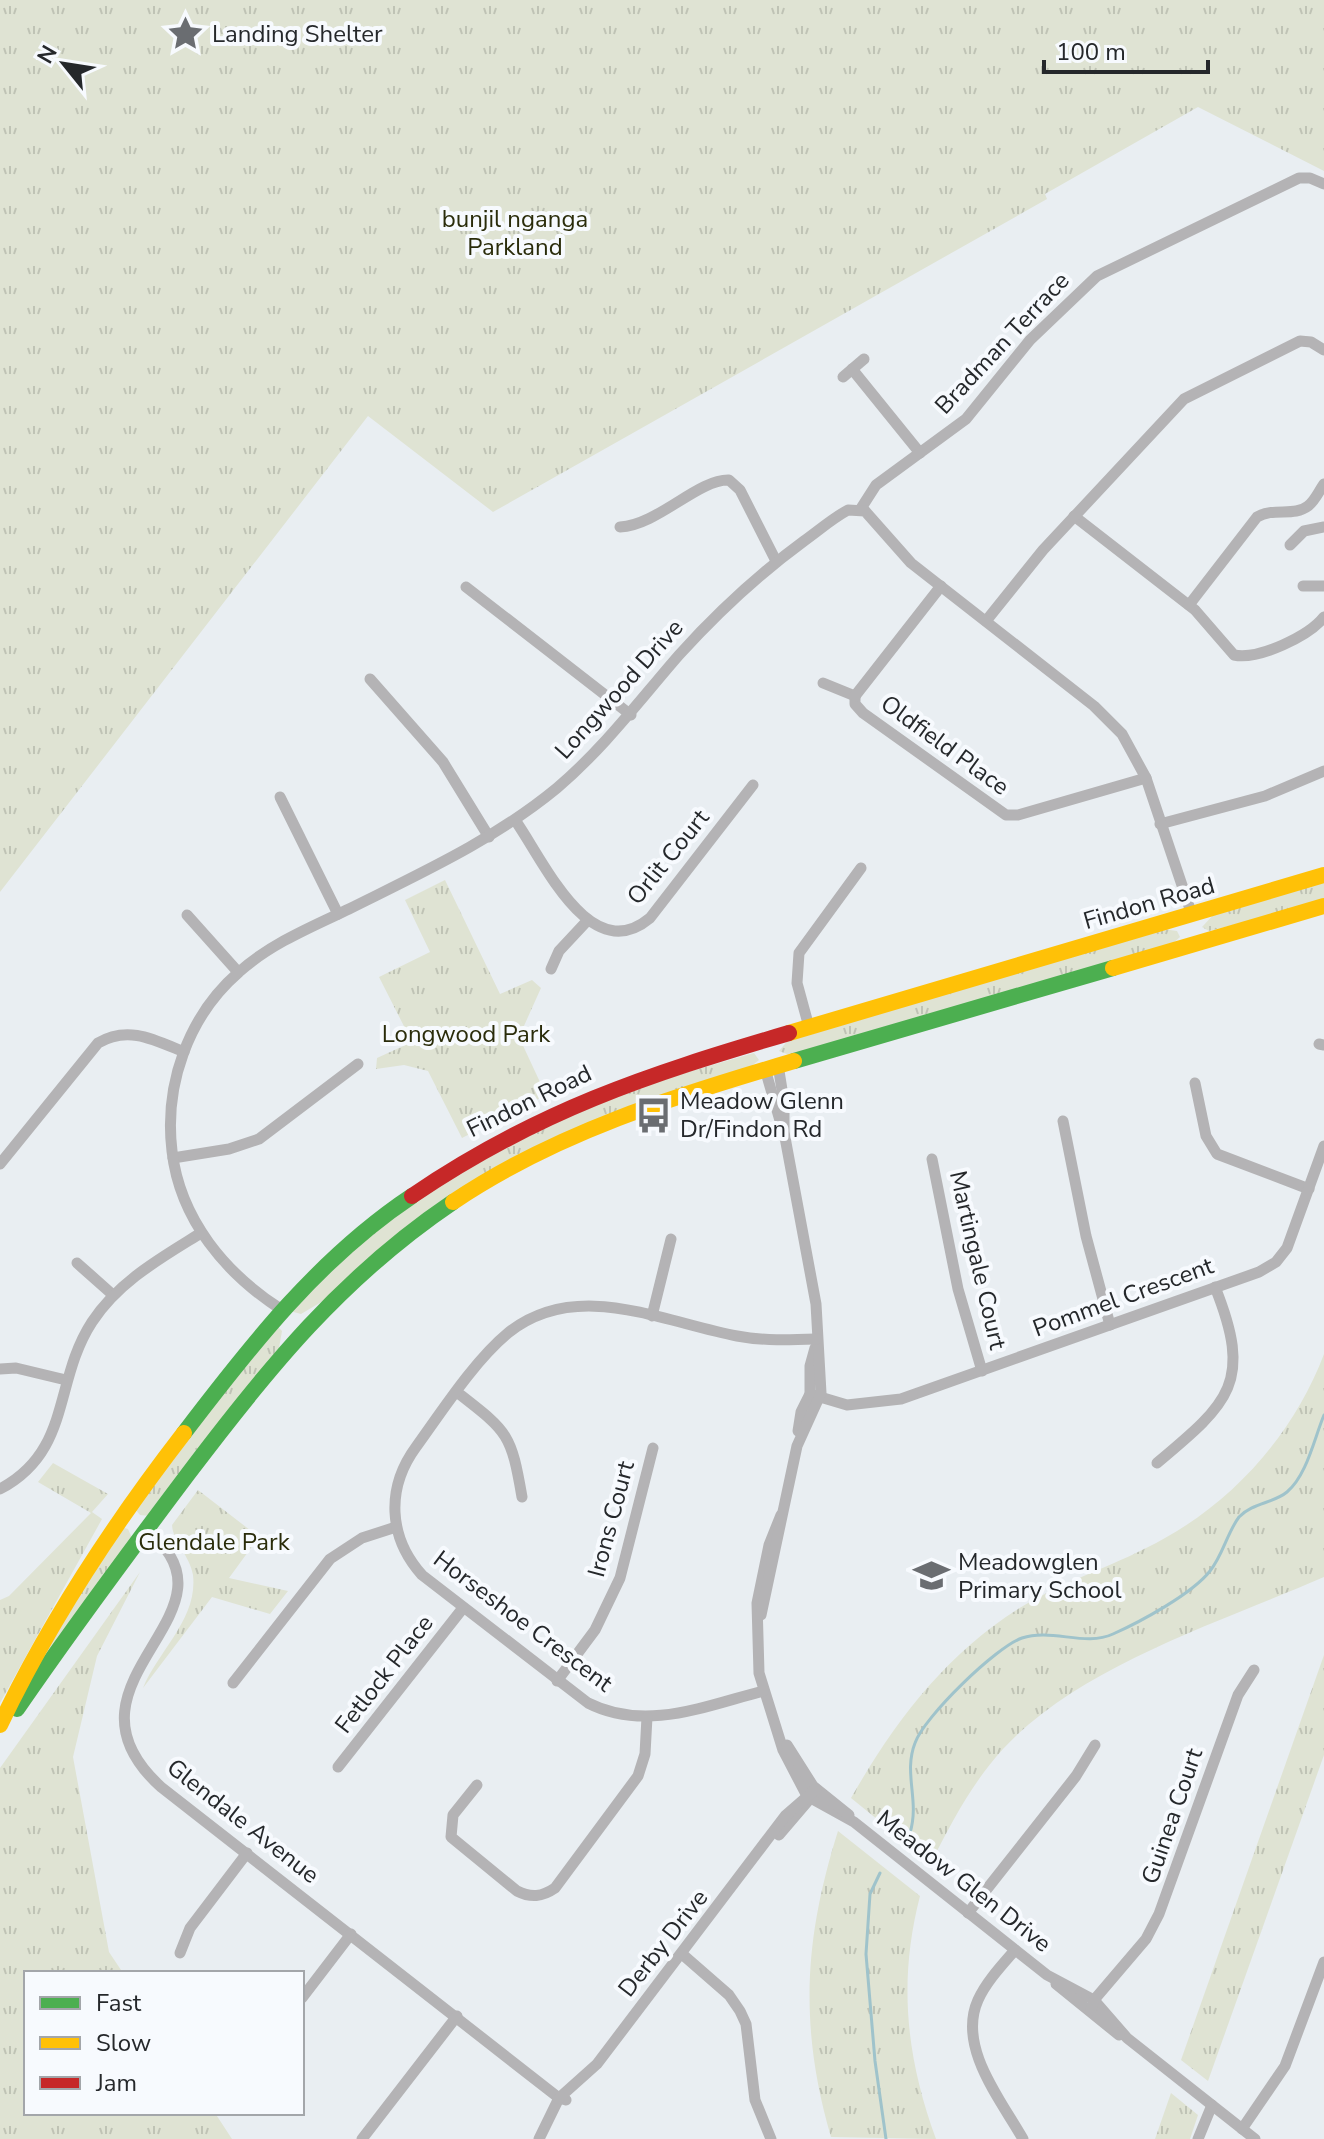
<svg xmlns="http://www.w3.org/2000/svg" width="1324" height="2139" viewBox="0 0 1324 2139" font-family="'Nunito Sans',sans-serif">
	<defs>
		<pattern id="grass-tufts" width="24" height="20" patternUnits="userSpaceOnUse" patternTransform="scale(2)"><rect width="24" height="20" fill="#dfe3d3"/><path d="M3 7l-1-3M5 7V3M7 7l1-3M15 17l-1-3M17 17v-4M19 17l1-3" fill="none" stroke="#bfc3b5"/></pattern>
	</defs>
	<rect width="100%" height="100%" fill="#e9eef2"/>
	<!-- grass -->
	<g fill="url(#grass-tufts)">
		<polygon points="0,0 1324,0 1324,171 1198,107 1045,194 1047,199 493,512 368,416 0,892"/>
		<polygon points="1324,879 1324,902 1209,931 1202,927 1215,913"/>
		<polygon points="445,880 500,994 532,980 541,988 519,1037 546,1095 462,1138 428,1071 404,1065 376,1069 377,1058 412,1042 379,977 430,952 405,900"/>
		<polygon points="1163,929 1177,931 1180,937 1171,945 792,1056 779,1051 789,1039"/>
		<polygon points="754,1053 759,1060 749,1068 559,1138 323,1301 301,1314 290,1311 291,1305 411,1199 581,1103"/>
		<polygon points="276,1325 282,1331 279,1348 150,1516 140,1515 135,1509"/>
		<path d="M1324,1354V1577C1221,1622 1079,1666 1003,1749C972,1783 951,1823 931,1863L851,1798C894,1723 944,1656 1018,1609C1065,1580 1118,1565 1165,1538C1237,1498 1295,1431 1324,1354Z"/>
		<polygon points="53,1463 108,1494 92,1512 102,1519 0,1703 0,1600 9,1596 91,1513 38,1482"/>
		<path d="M198,1490L259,1537L229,1578L288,1591L270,1614L212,1597L143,1688C158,1651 198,1619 193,1575C190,1556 173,1542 172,1525Z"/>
		<polygon points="121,1527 128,1529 132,1538 24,1693 62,1614"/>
		<polygon points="140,1572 97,1656 73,1757 109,1952 123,1973 26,1973 26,2113 215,2113 232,2139 0,2139 0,1768"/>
		<polygon points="1324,1655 1324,1755 1208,2081 1181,2060"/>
		<path d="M838,1831L920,1896C898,1981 906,2057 936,2139L831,2137C799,2027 804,1939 838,1831Z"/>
		<polygon points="1171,2093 1198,2115 1190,2139 1155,2139"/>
	</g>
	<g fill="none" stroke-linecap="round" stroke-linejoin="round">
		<!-- stream -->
		<g stroke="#9fc3cb" stroke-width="3">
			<path d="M910,1833C920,1800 903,1774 915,1743C924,1717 996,1647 1022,1638C1052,1628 1085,1647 1113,1634C1140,1622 1192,1594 1210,1571C1223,1555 1227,1533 1239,1517C1252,1503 1274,1503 1287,1492C1307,1475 1314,1439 1324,1415"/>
			<polyline points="880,1873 870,1894 866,1954 875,2061 886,2139"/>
		</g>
		<!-- street -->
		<g stroke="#b4b3b5" stroke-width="11">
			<polyline points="852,369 920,453"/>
			<polyline points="843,377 864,359"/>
			<polyline points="860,510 876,485 966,419 1030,340 1097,276 1299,178 1310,178 1324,184"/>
			<path d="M1074,516L1195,610L1234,655C1259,660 1309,636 1324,617"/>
			<path d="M620,527C658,525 698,479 729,480L740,490L776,561"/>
			<polyline points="1290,545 1304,531 1324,527"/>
			<polyline points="1303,586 1324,586"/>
			<polyline points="466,587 631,715"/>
			<path d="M1189,605L1257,517C1274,507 1294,517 1308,506C1315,501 1319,491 1324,484"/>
			<polyline points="986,621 1043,550 1184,399 1300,341 1311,342 1324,350"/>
			<polyline points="370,679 443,762 489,837"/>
			<polyline points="823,683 855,696"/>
			<polyline points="855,696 855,704 863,713 1006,815 1018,815 1146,778"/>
			<polyline points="855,696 941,586"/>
			<polyline points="280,797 338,914"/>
			<path d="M515,820C544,861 590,968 650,918L753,785"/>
			<polyline points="1160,824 1265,796 1324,771"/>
			<polyline points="187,915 238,972"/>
			<polyline points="551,969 559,951 587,921"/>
			<polyline points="809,1027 797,983 799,953 861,868"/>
			<polyline points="1319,1044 1324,1045"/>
			<polyline points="765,1069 781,1124"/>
			<polyline points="1195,1083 1206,1136 1217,1154 1309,1189"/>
			<polyline points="1063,1121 1086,1236 1110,1325"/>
			<polyline points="173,1158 229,1149 259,1139 358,1064"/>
			<polyline points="932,1159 958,1289 982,1371"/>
			<path d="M0,1164L98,1043C128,1025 155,1040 184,1052"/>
			<polyline points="77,1263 113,1295"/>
			<path d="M282,1310C226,1274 180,1220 172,1151C164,1085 188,1016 239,972C270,944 311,927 349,909C421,873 494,840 557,788C604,748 639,701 679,655C717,613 759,574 804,541C818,531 833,518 848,510L865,511L911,563L1094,706L1122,734L1146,778L1192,915"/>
			<polyline points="652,1316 671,1239"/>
			<polyline points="0,1369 16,1368 66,1380"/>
			<path d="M458,1393C508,1432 511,1433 522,1497"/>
			<polyline points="810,1394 847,1405 901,1399 1259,1272 1276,1262 1287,1248 1324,1146"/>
			<polyline points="798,1431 801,1412 810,1394 810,1366 815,1348"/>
			<path d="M1157,1463C1230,1402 1253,1382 1215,1287"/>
			<path d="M0,1489C72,1451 53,1382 92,1322C119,1281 161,1258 201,1233"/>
			<polyline points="781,1515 769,1545 757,1603 759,1673 783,1750 807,1796 854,1822 1047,1975 1094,2000 1127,2038 1255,2139"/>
			<path d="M146,1530C254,1613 44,1681 161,1787L559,2098L566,2100"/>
			<polyline points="761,1615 797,1446 821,1393 816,1304 784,1132 784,1102 778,1065"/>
			<polyline points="557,1681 595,1630 620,1578 653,1448"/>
			<polyline points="233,1683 330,1559 362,1538 396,1527"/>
			<path d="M763,1691C705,1706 645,1732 588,1703L422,1575C388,1537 386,1488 416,1447C442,1411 475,1360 508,1333C577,1278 662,1322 737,1336C764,1341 790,1340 817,1339"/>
			<polyline points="787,1745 813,1786 849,1815"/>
			<polyline points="338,1767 463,1608"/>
			<path d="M477,1785L453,1815L451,1837L517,1891C531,1898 542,1897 555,1888L638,1776L645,1754L647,1717"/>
			<polyline points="779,1835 814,1794"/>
			<polyline points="968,1913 1076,1776 1095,1745"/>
			<path d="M1015,1950C1002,1965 986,1982 978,2000C957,2047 1001,2100 1023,2139"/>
			<polyline points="180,1953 190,1928 247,1853"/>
			<polyline points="682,1954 729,1995 740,2011 746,2024 755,2100 771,2139"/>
			<polyline points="1056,1984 1119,2035"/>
			<polyline points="302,1998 351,1934"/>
			<polyline points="1091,2010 1094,2000 1146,1939 1159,1914 1238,1695 1254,1670"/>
			<polyline points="1242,2129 1285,2066 1324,1962"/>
			<polyline points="362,2139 457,2016"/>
			<polyline points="539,2139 559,2098 597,2064 785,1816 816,1789"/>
			<polyline points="1198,2139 1212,2105"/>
		</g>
		<!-- fast -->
		<g stroke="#4caf50" stroke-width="16">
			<polyline points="794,1061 1113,968"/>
			<path d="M184,1433C251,1345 319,1258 412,1196"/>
			<path d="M17,1709C72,1629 130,1551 188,1474C268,1368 342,1277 453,1202"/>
		</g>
		<!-- slow -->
		<g stroke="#ffc107" stroke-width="16">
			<polyline points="1113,968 1324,906"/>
			<polyline points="789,1033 1324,875"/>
			<path d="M453,1202C557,1132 675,1096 794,1061"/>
			<path d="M0,1725C50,1620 113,1525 184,1433"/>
		</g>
		<!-- jam -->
		<path stroke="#c62828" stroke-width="16" d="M412,1196C537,1111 646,1075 789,1033"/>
	</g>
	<!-- icons -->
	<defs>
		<symbol id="sight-bare" viewBox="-9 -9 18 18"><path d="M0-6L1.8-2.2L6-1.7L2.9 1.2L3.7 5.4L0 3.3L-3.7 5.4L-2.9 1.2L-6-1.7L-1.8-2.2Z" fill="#6a6d71" stroke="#f7fafe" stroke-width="2.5" paint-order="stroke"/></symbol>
		<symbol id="bus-bare" viewBox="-9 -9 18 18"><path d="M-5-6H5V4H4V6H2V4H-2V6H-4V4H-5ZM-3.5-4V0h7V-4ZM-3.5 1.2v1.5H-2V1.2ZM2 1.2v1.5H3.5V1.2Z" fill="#6a6d71" stroke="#f7fafe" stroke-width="2.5" paint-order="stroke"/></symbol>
		<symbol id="school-bare" viewBox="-9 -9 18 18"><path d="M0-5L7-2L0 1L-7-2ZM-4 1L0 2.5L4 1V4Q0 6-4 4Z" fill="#6a6d71" stroke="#f7fafe" stroke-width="2.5" paint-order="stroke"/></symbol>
	</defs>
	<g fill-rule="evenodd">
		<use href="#sight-bare" x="160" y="8" width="51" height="51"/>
		<use href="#bus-bare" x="628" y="1090" width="51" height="51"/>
		<use href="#school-bare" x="906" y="1550" width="51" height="51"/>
	</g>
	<g text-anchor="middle" stroke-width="8" stroke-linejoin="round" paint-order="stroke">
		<!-- poi labels -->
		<g font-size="24" fill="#25282b" stroke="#f7fafe" text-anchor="start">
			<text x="212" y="42">Landing Shelter</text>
			<text x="680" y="1109">Meadow Glenn<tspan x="680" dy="28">Dr/Findon Rd</tspan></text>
			<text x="958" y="1570">Meadowglen<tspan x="958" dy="28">Primary School</tspan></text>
		</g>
		<!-- park labels -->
		<g font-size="24" fill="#2a2c0a" stroke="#f7fafe">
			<text x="515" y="227">bunjil nganga<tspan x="515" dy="28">Parkland</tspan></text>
			<text x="466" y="1042">Longwood Park</text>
			<text x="214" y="1550">Glendale Park</text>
		</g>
		<!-- street labels -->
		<g font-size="24" fill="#25282b" stroke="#f7fafe">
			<text transform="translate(1002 343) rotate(-47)" y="8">Bradman Terrace</text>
			<text transform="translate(619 689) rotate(-48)" y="8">Longwood Drive</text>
			<text transform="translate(945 745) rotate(36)" y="8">Oldfield Place</text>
			<text transform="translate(668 857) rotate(-51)" y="8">Orlit Court</text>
			<text transform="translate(1149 903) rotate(-16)" y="8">Findon Road</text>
			<text transform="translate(529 1101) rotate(-26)" y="8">Findon Road</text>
			<text transform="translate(978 1260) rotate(77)" y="8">Martingale Court</text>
			<text transform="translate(1123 1297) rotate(-20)" y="8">Pommel Crescent</text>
			<text transform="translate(611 1519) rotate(-75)" y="8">Irons Court</text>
			<text transform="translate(523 1621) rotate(37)" y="8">Horseshoe Crescent</text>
			<text transform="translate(384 1674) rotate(-52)" y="8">Fetlock Place</text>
			<text transform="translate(1172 1816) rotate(-71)" y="8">Guinea Court</text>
			<text transform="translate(243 1821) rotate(38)" y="8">Glendale Avenue</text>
			<text transform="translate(964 1881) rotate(38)" y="8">Meadow Glen Drive</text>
			<text transform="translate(663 1943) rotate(-52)" y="8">Derby Drive</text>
		</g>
	</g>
	<!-- legend -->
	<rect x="24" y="1971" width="280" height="144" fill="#f7fafe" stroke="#a3a6aa" stroke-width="2"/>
	<rect x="40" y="1997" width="40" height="12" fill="#4caf50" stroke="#a3a6aa" stroke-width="2"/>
	<text x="96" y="2011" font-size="24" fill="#25282b">Fast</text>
	<rect x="40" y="2037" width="40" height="12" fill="#ffc107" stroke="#a3a6aa" stroke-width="2"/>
	<text x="96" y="2051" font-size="24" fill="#25282b">Slow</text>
	<rect x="40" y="2077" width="40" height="12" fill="#c62828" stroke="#a3a6aa" stroke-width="2"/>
	<text x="96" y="2091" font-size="24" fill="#25282b">Jam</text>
	<!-- north arrow -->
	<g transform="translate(64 64) rotate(300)" stroke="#f7fafe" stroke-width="6" paint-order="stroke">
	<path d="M0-6L14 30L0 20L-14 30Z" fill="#25282b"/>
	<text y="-12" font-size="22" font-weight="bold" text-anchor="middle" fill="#25282b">N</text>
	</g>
	<!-- scale -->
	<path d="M1044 60v12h164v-12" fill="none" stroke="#25282b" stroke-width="4"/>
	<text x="1056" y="60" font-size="24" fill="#25282b" stroke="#f7fafe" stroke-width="6" paint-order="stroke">100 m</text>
</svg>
